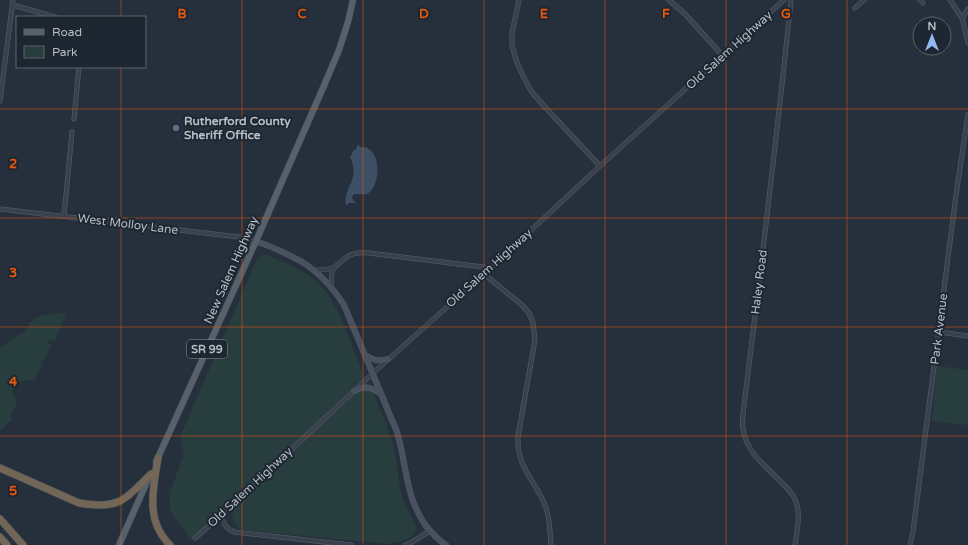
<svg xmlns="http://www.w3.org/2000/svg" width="968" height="545" viewBox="0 0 968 545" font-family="'Varela Round',sans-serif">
	<rect width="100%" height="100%" fill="#26303c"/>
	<!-- green -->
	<g fill="#283d3e">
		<path d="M262,255H268C280,261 293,266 305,273C336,291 348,336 361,368L363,376L360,381L311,429L191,539L170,511V492L184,454L180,437L257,259Z"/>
		<path d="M58,313L66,314L55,340L53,341L51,340L46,343L52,345C48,353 42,359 41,368C36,371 37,377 34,381L28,380L17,382L13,387L12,392L17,402C14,412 10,409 12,421L6,424L4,428L0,430V348L26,330L28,327L29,323L39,316Z"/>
		<polygon points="937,366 968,370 968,425 932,421"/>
		<path d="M365,389L373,393C381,411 389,429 394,448C398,466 398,485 404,502C407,509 417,524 416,530C414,540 396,543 387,544L243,530C229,523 231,516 236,504L353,395L359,391Z"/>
	</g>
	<!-- water -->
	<path fill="#3c4f64" d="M358,144L360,147C363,147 366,147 369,149C381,156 380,188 367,194C363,195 358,194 354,194L352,197L353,200L356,203H349L346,206C343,187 361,179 350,157L352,154L353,151L356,149Z"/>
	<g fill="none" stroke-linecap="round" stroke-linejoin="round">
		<defs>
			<g id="street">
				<polyline points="519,0 512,33 512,45 516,60 523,76 531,91 543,105 600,166"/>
				<polyline points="669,0 685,14 723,56"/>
				<path d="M791,0C777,138 760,276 743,414C743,419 742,424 743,429C746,451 763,464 777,478C783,484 790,490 794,497C802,512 797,529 795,545"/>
				<polyline points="920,0 923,3"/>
				<polyline points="950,0 962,18 968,43"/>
				<polyline points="13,5 55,17"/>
				<polyline points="855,8 864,0"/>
				<polyline points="962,18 968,9"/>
				<polyline points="0,101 13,0"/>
				<polyline points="74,119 79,67"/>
				<polyline points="0,209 239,237 256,241"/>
				<polyline points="64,216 72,132"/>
				<path d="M313,270C319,270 326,270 332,268C336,267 339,263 342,261C350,253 358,252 369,253L491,268"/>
				<path d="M484,274L522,305L529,313L533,323L535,340L518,436C517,460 526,471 538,491C541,496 544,502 546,508C550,519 550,533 551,545"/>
				<polyline points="331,287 332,272 334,268"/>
				<polyline points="939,332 968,336"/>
				<path d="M222,515C223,524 226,528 234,532L351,545"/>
				<polyline points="195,538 225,512 372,374 484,274 600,166 784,0"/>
				<polyline points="405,545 412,542 430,531"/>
				<polyline points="910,545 913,531 956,195 968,114"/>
			</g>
			<g id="secondary">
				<path d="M256,241C272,247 288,254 302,262C320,273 333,288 344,305L397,432C407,465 405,497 426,526C432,533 438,540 446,545"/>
				<path d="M365,355C374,360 378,362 388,359"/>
				<path d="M354,391C366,385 370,387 381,394"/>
			</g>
			<g id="primary">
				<polyline points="156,462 256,241 326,81 339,50 348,22 353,0"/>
				<polyline points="119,545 150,475"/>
			</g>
			<g id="highway">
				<path d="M158,458C153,489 145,521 170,545"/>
				<path d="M0,468L79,503C92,505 107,507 120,501C131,496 142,482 151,474"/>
				<polyline points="0,519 23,545"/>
				<polyline points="0,537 7,545"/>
			</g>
		</defs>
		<!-- street casing -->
		<use href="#street" stroke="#57606a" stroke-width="5"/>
		<!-- secondary casing -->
		<use href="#secondary" stroke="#57606a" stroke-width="6"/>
		<!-- primary casing -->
		<use href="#primary" stroke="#424b55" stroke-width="7"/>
		<!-- highway casing -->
		<use href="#highway" stroke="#444d57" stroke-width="8"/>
		<!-- street -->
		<use href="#street" stroke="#39424c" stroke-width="4"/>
		<!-- secondary -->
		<use href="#secondary" stroke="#48515f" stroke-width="5.5"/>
		<!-- primary -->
		<use href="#primary" stroke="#57616c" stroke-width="6"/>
		<!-- highway -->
		<use href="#highway" stroke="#726657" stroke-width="7"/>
	</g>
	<!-- grid -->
	<path fill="none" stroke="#e8590c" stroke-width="1" stroke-opacity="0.55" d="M121,0V17M242,0V545M363,0V545M484,0V545M605,0V545M726,0V545M847,0V545M121,67V545M0,109H968M0,218H968M0,327H968M0,436H968"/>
	<!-- markers -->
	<circle fill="#5c6f8a" stroke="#1e2731" stroke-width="1.5" cx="176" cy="128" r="4"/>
	<g text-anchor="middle" stroke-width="4" stroke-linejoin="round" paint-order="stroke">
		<!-- shield labels -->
		<rect fill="#1e2731" stroke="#88909a" stroke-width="1" x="187" y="340" width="40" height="18" rx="3"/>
		<g font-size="11" font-weight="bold" fill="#b5bdc7">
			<text x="207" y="353">SR 99</text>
		</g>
		<!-- street labels -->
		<g font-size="12" fill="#b5bdc7" stroke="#1e2731">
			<text transform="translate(729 50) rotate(-42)" y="4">Old Salem Highway</text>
			<text transform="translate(128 224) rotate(7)" y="4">West Molloy Lane</text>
			<text transform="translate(489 268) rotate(-42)" y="4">Old Salem Highway</text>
			<text transform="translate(231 270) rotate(-66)" y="4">New Salem Highway</text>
			<text transform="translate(759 282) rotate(-83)" y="4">Haley Road</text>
			<text transform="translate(939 329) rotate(-83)" y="4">Park Avenue</text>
			<text transform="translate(250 487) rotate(-43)" y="4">Old Salem Highway</text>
		</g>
		<!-- poi labels -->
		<g font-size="12" font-weight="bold" fill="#b5bdc7" stroke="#1e2731" text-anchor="start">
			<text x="184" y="125">Rutherford County<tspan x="184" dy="14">Sheriff Office</tspan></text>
		</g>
	</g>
	<g font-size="13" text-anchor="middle" font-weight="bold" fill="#e8590c" stroke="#1e2731" stroke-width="4" stroke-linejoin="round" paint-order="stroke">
		<text x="182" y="18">B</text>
		<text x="302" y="18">C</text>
		<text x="424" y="18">D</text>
		<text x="544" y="18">E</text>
		<text x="666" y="18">F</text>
		<text x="786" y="18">G</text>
		<text x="13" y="168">2</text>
		<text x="13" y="277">3</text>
		<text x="13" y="386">4</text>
		<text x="13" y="495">5</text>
	</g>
	<!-- legend -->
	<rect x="16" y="16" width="130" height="52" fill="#1e2731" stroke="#5a636d"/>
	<rect x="24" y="29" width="20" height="6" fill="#57616c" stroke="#5a636d"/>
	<text x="52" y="36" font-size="12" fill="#b5bdc7">Road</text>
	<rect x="24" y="46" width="20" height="12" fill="#283d3e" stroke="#5a636d"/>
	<text x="52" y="56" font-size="12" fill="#b5bdc7">Park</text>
	<!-- north arrow -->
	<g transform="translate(932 36)"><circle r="19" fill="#1e2731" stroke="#5a636d"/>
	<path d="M0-3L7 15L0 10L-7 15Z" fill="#91baf1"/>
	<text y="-6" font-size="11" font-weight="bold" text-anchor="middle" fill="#b5bdc7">N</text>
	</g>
</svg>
